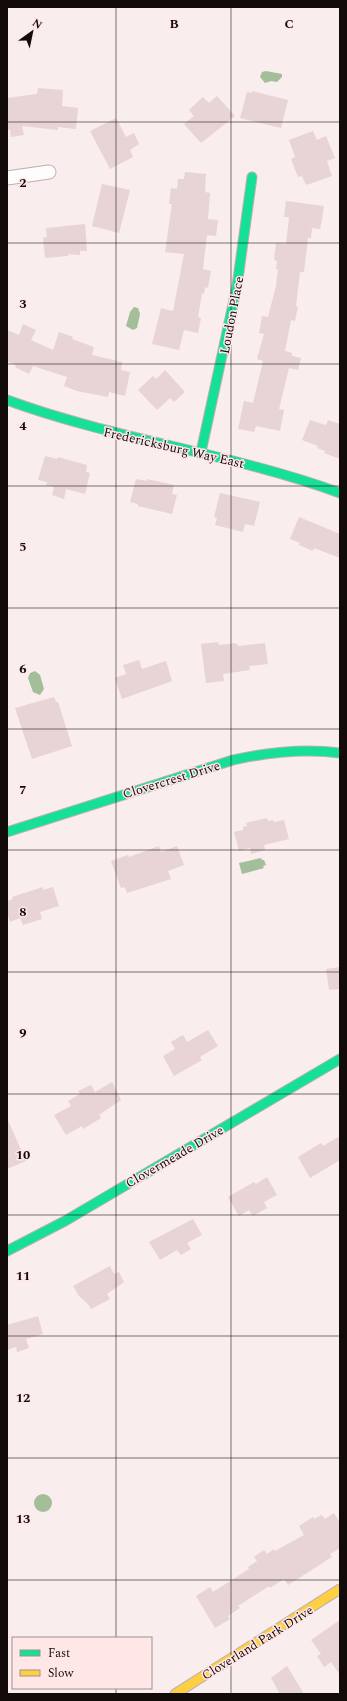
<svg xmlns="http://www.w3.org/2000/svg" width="347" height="1701" viewBox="0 0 347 1701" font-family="Spectral,serif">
	<rect width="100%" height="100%" fill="#f9eded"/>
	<!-- water -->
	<g fill="#a3be98">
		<polygon points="266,71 282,74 282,77 277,82 271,81 265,83 260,77 262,72"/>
		<polygon points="134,307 138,308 140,314 137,328 133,330 126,326 130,312"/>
		<polygon points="35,671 40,675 44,689 40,695 33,692 28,678 30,673"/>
		<polygon points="261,858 262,860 264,860 266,865 263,866 264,868 242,874 239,863"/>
		<circle cx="43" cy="1503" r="9"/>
	</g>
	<!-- building -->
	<g fill="#e8d4d4">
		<polygon points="38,88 63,90 62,106 78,108 76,129 58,127 58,130 22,126 24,135 11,137 10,130 7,130 7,98 37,94"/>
		<polygon points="252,91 288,100 281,128 240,118 247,92 252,93"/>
		<polygon points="217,96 235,116 201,143 184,124 194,116 189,110 203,97 209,103"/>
		<polygon points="116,118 126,137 134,133 139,144 130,150 133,157 110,169 90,131"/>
		<polygon points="313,131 317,140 326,136 335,158 327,161 332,176 306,185 302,176 298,177 291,159 295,157 289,140"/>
		<polygon points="185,172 206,174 205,192 210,193 208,219 218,220 216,236 207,235 203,269 211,271 208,288 205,287 204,294 202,293 198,317 201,318 198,333 184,330 179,350 152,344 161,308 173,311 184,254 165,252 172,204 169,204 171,188 177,189 178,179 184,179"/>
		<polygon points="102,184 130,190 119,233 92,226"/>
		<polygon points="286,201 324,206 322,219 320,229 312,228 311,238 308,238 304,272 300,272 296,306 298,307 295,321 291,320 285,351 292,353 292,356 301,358 298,370 289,368 279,409 284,410 280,431 256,426 254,432 238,429 244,401 253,403 263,361 257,359 264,334 259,333 262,316 268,317 276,286 278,269 276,269 277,261 274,260 276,243 286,244 289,217 284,217"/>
		<polygon points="85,224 87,251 80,251 80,255 69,254 68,256 45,258 43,238 47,237 46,228"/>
		<polygon points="23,324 36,330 31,340 53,350 59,332 73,337 72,339 94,347 92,355 122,362 121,370 130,372 125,396 109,392 108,397 77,391 64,386 67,377 33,366 29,374 15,367 16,365 7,361 7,330 19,335"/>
		<polygon points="165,370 185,392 174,402 170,398 157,410 138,390 153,376 156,379"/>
		<polygon points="310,420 326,425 328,420 340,424 340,459 324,453 325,451 317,448 318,446 302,440"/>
		<polygon points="45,456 57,459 58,457 87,465 86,472 90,473 85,494 66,489 64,499 52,495 54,487 46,485 47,482 38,480"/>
		<polygon points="136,479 147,481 147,479 174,485 172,494 177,495 172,514 138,506 138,504 130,502"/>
		<polygon points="220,493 260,502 254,526 245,524 243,532 215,525 217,518 214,517"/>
		<polygon points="299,517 340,534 340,558 314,548 313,551 299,545 300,543 290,539"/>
		<polygon points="218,642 219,645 235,643 239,646 265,643 268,664 249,666 250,670 223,674 224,681 206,683 201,644"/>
		<polygon points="139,660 142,669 166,661 172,681 122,699 115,678 126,674 123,665"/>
		<polygon points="54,697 56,702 58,702 72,746 32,759 15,708"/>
		<polygon points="267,818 268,821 273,820 274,822 284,820 289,839 264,845 265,850 251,854 250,848 239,851 234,832 243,830 243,827 247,826 246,823"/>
		<polygon points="159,846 161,852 177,846 184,865 168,871 171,879 127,893 125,887 121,888 111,861 128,855 129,857"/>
		<polygon points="43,887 43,890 53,887 59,906 40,912 42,919 23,925 20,918 10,922 7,912 7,901 13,899 12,897"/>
		<polygon points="340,967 340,989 329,990 326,969"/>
		<polygon points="208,1030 218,1046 200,1057 202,1060 174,1076 163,1056 175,1049 171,1042 183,1035 187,1042"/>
		<polygon points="112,1082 121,1100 99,1115 101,1118 83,1129 82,1126 66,1135 54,1115 71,1106 68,1101 80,1094 78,1091 91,1085 95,1092"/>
		<polygon points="7,1118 26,1161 7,1169"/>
		<polygon points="340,1136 340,1160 310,1178 298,1157 321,1143 323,1146"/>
		<polygon points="267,1177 277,1195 264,1202 267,1208 253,1216 249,1210 239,1216 228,1197 254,1182 256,1184"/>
		<polygon points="193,1219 202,1235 187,1243 191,1249 181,1255 177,1250 160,1260 149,1242"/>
		<polygon points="110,1266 114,1274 119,1272 124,1282 107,1294 110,1299 91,1309 88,1304 79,1296 73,1286"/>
		<polygon points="38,1316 43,1334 26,1339 29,1348 17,1352 16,1347 7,1350 7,1325"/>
		<polygon points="334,1513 340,1523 340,1548 330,1554 332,1557 288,1585 284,1579 270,1588 269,1586 238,1606 240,1608 228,1616 230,1619 215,1628 196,1596 210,1587 213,1592 249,1569 248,1567 257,1561 254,1557 264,1550 267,1554 274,1549 275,1551 304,1535 299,1526 313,1517 314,1519 322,1515 325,1519"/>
		<polygon points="340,1620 340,1675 331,1662 324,1667 317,1656 321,1654 311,1640"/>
		<polygon points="287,1666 304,1694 280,1694 271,1678"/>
	</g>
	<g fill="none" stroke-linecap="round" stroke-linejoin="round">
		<defs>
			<polyline id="street" points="7,178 49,172"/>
			<g id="fast">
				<path d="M7,400C116,440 231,453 340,493"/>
				<polyline points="201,452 237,286 252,177"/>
				<path d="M7,832L233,760C269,752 303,748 340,753"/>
				<polyline points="7,1251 65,1221 340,1059"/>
			</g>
			<polyline id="slow" points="175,1694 340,1589"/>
		</defs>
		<!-- street casing -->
		<use href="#street" stroke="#bbb1b1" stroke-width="15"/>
		<!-- fast casing -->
		<use href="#fast" stroke="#bbb1b1" stroke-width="11"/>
		<!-- slow casing -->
		<use href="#slow" stroke="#bbb1b1" stroke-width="11"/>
		<!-- street -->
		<use href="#street" stroke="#fefcfc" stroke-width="13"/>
		<!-- fast -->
		<use href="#fast" stroke="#16e098" stroke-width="9"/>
		<!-- slow -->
		<use href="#slow" stroke="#ffcf43" stroke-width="9"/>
	</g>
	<!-- grid -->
	<path fill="none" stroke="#130a0a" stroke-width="1" stroke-opacity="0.55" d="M116,7V1638M231,7V1694M7,122H340M7,243H340M7,364H340M7,486H340M7,608H340M7,729H340M7,850H340M7,972H340M7,1094H340M7,1215H340M7,1336H340M7,1458H340M7,1580H340M116,1688V1694"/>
	<g text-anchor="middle" stroke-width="3" stroke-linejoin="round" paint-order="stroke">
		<!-- street labels -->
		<g font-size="13" fill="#130a0a" stroke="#ffe7e7">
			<text transform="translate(231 315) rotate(-79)" y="5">Loudon Place</text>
			<text transform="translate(174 447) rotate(13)" y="5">Fredericksburg Way East</text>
			<text transform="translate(171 779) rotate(-17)" y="5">Clovercrest Drive</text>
			<text transform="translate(174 1156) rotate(-30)" y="5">Clovermeade Drive</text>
			<text transform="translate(257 1642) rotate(-32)" y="5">Cloverland Park Drive</text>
		</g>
	</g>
	<g font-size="13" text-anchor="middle" font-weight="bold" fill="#130a0a" stroke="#ffe7e7" stroke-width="3" stroke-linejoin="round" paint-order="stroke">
		<text x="174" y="28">B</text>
		<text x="289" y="28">C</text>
		<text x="23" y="187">2</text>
		<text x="23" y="308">3</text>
		<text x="23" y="430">4</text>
		<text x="23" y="551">5</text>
		<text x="23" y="673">6</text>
		<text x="23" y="794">7</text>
		<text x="23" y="916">8</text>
		<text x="23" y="1037">9</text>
		<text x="23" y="1159">10</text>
		<text x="23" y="1280">11</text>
		<text x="23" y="1402">12</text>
		<text x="23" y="1523">13</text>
	</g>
	<!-- border -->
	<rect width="347" height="1701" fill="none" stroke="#130a0a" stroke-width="16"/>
	<!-- legend -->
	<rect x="12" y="1637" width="140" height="52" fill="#ffe7e7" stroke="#a18f8f"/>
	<rect x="20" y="1650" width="20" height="6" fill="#16e098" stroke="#a18f8f"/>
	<text x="48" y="1657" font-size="12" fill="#130a0a">Fast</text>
	<rect x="20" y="1670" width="20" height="6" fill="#ffcf43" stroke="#a18f8f"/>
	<text x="48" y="1677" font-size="12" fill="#130a0a">Slow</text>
	<!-- north arrow -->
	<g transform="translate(32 32) rotate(33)" stroke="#ffe7e7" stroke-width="3" paint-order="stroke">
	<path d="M0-3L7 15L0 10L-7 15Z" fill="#130a0a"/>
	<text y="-6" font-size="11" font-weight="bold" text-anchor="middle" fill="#130a0a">N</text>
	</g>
</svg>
